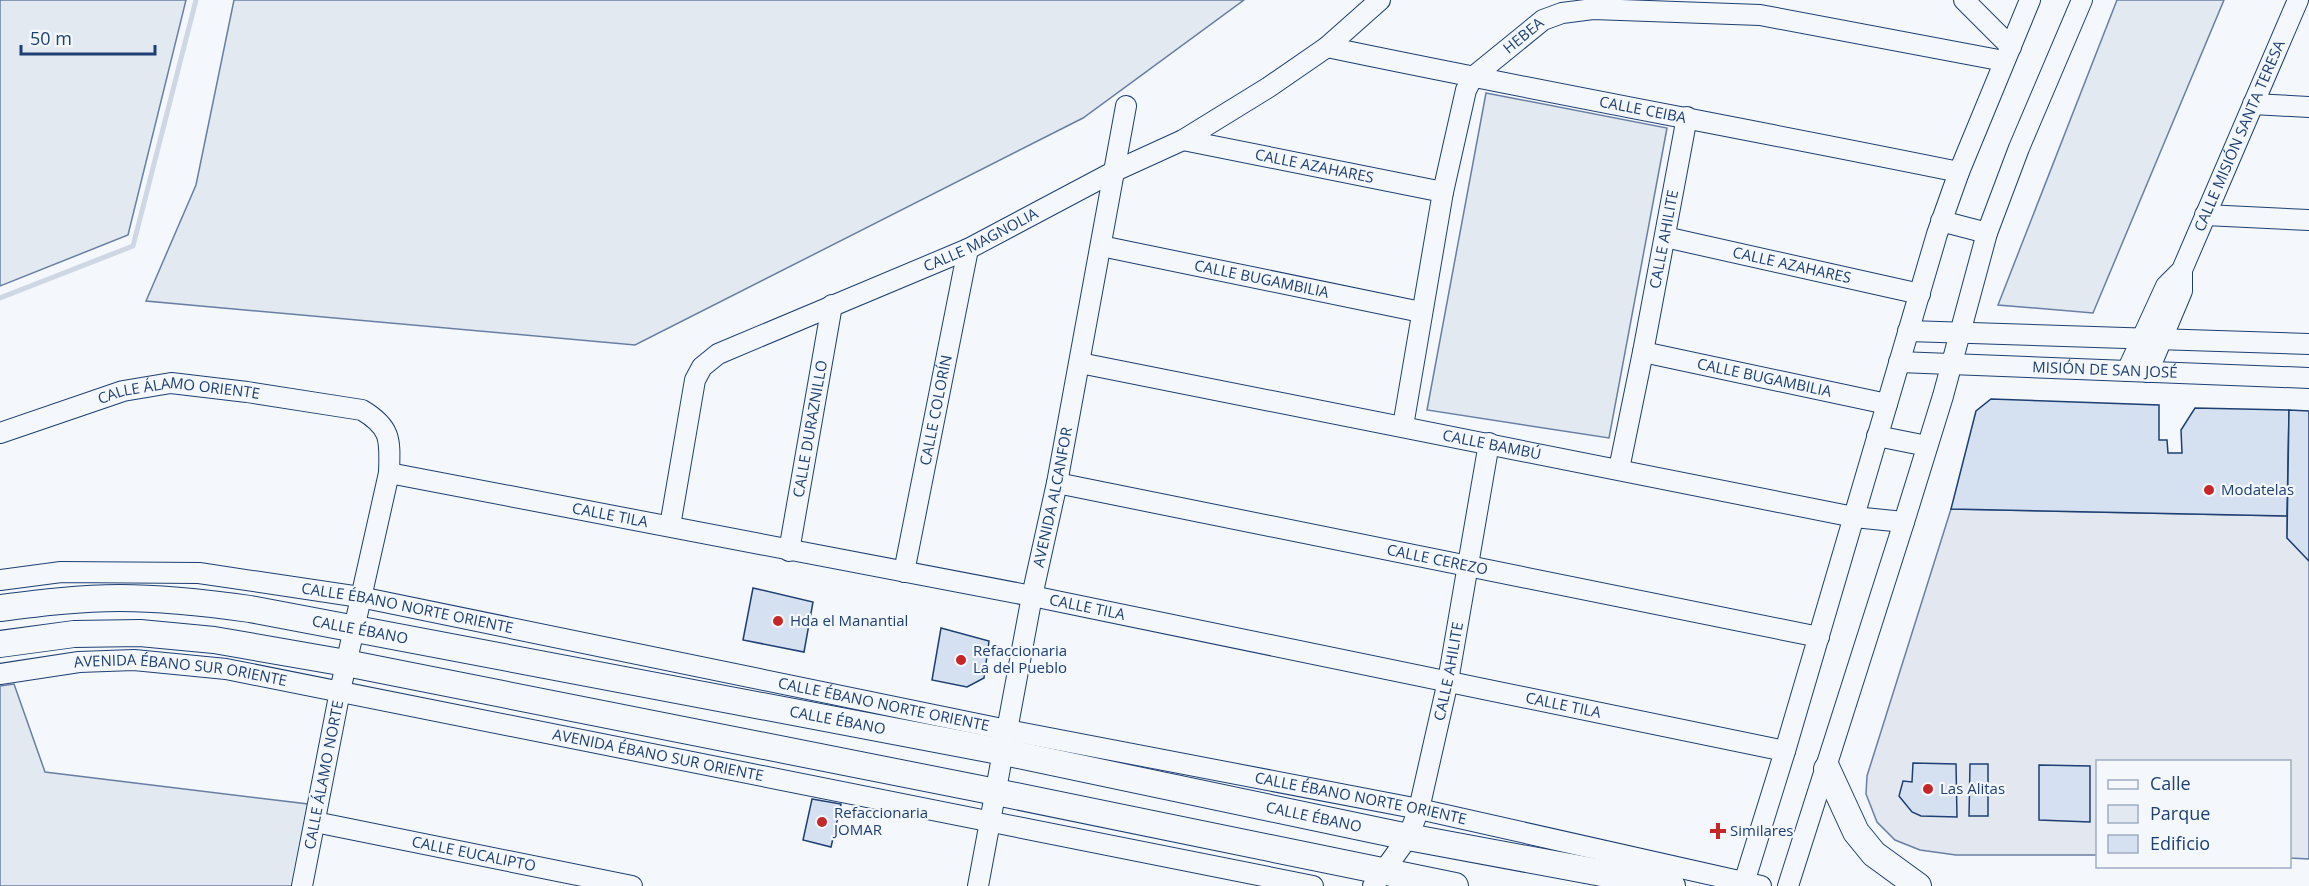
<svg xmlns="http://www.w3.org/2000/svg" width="2309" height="886" viewBox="0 0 2309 886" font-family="'Open Sans',sans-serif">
	<rect width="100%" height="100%" fill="#f4f7fb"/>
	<!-- green -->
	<g fill="#e3e9f0" stroke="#687fa3" stroke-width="1.5">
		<polygon points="0,0 186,0 128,235 0,286"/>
		<polygon points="234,0 1244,0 1083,118 635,345 146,301 196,185"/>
		<polygon points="2117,0 2224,0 2093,313 1998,305"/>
		<polygon points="1486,93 1667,128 1609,438 1427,410"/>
		<polygon points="14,684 45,772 308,804 293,886 0,886 0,686"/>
	</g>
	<!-- parking -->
	<polygon fill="#e3e8f0" stroke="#687fa3" stroke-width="1.5" points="1951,509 2287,516 2287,538 2309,561 2309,859 2290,858 2290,762 2098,762 2097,855 1956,855 1920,850 1895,840 1877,822 1866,794 1867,776"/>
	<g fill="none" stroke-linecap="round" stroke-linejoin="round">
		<!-- stream -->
		<polyline stroke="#cfd7e4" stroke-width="5" points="0,298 133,246 196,0"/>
	</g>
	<!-- building -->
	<g fill="#d5e0f0" stroke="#1d3f73" stroke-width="1.5">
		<polygon points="1991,399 2159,405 2159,440 2167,440 2168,453 2182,453 2181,430 2195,408 2289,410 2287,516 1951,509 1976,411"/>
		<polygon points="2289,410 2309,411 2309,561 2287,538"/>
		<polygon points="753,588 813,602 804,652 743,640"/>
		<polygon points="941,628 989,641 984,678 967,687 932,680"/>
		<polygon points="1913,763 1956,764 1957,817 1921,816 1912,812 1899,796 1903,781 1912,782"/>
		<polygon points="1970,764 1988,764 1988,816 1969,816"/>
		<polygon points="2039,765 2090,766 2090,822 2039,820"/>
		<polygon points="812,799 841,804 831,847 803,840"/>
	</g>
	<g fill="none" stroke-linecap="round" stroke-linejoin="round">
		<defs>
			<g id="minor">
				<polyline points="1964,0 2011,47"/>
				<path id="s1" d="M1327,47C1537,91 1748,129 1959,172"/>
				<polyline points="2253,104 2309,107"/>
				<path id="s2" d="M1183,140L1443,192"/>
				<polyline points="2205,215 2309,220"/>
				<polyline points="1941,221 1987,233"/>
				<path id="s3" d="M1665,237L1920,294"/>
				<path id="s4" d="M1101,246L1421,312"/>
				<polyline points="1908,331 2309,344"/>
				<path id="s5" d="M1643,352L1887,404"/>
				<path id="s6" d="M1899,362L2309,378"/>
				<path id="s7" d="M1080,363L1854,517L1904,522"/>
				<path id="s8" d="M2127,371L2166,286L2182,270L2298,0"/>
				<polyline points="2148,372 2182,291 2182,270"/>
				<path id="s9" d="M1403,426L1443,192L1466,90L1473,77L1543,20L1562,13L1593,9L1760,15L2004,61"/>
				<path id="s10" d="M0,433L123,391L171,383L247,392L362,410C392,428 390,440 389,473L340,691L302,886"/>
				<polyline points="1877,436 1927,446"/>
				<path id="s11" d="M1619,469L1643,352L1687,117"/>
				<path id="s12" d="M389,473L1032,596L1785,751"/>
				<path id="s13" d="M1057,483L1819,637"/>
				<path id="s14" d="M670,526L695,380L702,367L718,354L968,249L1115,171L1183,140L1269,87L1327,47L1380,0"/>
				<path id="s15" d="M789,551L832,305"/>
				<path id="s16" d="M904,572L968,249"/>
				<path id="s17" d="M0,580L61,572L199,573L360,597L1007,730L1419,809L1761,886"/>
				<path id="s18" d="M0,674L79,662L134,660L226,669L1313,886"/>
				<path id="s19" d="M315,822L632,886"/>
				<path id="s20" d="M978,886L1032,596L1057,483L1126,106"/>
				<path id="s21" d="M1373,886L1408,837L1419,809L1448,681L1489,443"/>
				<polyline points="1743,886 1785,751 1937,234 1959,172 2030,0"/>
				<polyline points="1788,886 1904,522 1943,396 1987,233 2019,148 2082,0"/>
			</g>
			<g id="major">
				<path id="s22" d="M0,608C40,603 80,598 120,598C164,598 207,603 250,609L1004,752L1408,837L1672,886"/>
				<polyline points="0,644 74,634 140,633 214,640 346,663 996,792 1455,886"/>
				<polyline points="1827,769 1856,832 1874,854 1918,886"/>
			</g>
		</defs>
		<!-- minor casing -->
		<use href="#minor" stroke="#1d3f73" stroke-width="22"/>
		<!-- major casing -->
		<use href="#major" stroke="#1d3f73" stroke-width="28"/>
		<!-- minor -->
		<use href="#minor" stroke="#f4f7fb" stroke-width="20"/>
		<!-- major -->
		<use href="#major" stroke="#f4f7fb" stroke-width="26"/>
	</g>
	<!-- markers -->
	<g fill="#c62828" stroke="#f4f7fb" stroke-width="2">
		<circle cx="2209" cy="490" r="6"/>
		<circle cx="778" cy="621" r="6"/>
		<circle cx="961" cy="660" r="6"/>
		<circle cx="1928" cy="789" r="6"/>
		<circle cx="822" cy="822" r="6"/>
		<path d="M1715 822h6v6h6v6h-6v6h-6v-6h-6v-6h6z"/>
	</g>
	<g text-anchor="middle" stroke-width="4.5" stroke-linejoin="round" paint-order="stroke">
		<!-- street labels -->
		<g font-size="15" fill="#1d3f73" stroke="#f4f7fb">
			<text dy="5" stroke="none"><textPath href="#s9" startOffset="422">HEBEA</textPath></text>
			<text dy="5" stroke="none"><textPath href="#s1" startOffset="322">CALLE CEIBA</textPath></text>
			<text dy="5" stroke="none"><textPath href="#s8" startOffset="262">CALLE MISIÓN SANTA TERESA</textPath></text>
			<text dy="5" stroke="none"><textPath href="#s2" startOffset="134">CALLE AZAHARES</textPath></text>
			<text dy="5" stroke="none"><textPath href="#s14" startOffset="470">CALLE MAGNOLIA</textPath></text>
			<text dy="5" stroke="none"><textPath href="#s11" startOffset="234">CALLE AHILITE</textPath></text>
			<text dy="5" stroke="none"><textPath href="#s3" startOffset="130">CALLE AZAHARES</textPath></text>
			<text dy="5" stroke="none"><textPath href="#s4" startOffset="164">CALLE BUGAMBILIA</textPath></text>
			<text dy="5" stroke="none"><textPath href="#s6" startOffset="206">MISIÓN DE SAN JOSÉ</textPath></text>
			<text dy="5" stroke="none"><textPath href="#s5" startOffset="124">CALLE BUGAMBILIA</textPath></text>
			<text dy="5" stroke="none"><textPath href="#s10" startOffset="186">CALLE ÁLAMO ORIENTE</textPath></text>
			<text dy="5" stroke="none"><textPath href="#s16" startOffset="165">CALLE COLORÍN</textPath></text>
			<text dy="5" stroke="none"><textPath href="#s15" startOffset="124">CALLE DURAZNILLO</textPath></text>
			<text dy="5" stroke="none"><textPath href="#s7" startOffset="420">CALLE BAMBÚ</textPath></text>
			<text dy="5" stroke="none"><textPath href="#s20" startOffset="396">AVENIDA ALCANFOR</textPath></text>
			<text dy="5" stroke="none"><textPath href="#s12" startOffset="225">CALLE TILA</textPath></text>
			<text dy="5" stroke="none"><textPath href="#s13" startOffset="388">CALLE CEREZO</textPath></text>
			<text dy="5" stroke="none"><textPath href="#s12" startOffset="711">CALLE TILA</textPath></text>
			<text dy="5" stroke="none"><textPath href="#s17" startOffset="411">CALLE ÉBANO NORTE ORIENTE</textPath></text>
			<text dy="5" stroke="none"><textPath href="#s22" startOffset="363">CALLE ÉBANO</textPath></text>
			<text dy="5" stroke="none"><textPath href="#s21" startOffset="231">CALLE AHILITE</textPath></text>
			<text dy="5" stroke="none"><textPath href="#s18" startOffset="182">AVENIDA ÉBANO SUR ORIENTE</textPath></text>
			<text dy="5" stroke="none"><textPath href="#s17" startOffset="897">CALLE ÉBANO NORTE ORIENTE</textPath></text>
			<text dy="5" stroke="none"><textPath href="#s12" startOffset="1197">CALLE TILA</textPath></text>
			<text dy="5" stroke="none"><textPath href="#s22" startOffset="849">CALLE ÉBANO</textPath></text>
			<text dy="5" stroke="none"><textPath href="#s18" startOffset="668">AVENIDA ÉBANO SUR ORIENTE</textPath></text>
			<text transform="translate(324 775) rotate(-79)" y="5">CALLE ÁLAMO NORTE</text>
			<text dy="5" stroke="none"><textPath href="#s17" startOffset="1383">CALLE ÉBANO NORTE ORIENTE</textPath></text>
			<text dy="5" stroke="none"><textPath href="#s22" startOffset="1335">CALLE ÉBANO</textPath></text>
			<text dy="5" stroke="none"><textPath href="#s19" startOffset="162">CALLE EUCALIPTO</textPath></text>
		</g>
		<!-- poi labels -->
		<g font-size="15" fill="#1d3f73" stroke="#f4f7fb" text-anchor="start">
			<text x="2221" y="495">Modatelas</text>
			<text x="790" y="626">Hda el Manantial</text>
			<text x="973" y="656">Refaccionaria<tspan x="973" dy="17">La del Pueblo</tspan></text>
			<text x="1940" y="794">Las Alitas</text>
			<text x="834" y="818">Refaccionaria<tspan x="834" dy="17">JOMAR</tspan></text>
			<text x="1730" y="836">Similares</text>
		</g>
	</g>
	<!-- legend -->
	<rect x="2096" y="760" width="195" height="108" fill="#f4f7fb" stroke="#9eadc5" stroke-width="1.5"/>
	<rect x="2108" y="780" width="30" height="9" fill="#f4f7fb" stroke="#9eadc5" stroke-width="1.5"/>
	<text x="2150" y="790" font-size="18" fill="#1d3f73">Calle</text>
	<rect x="2108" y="805" width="30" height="18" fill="#e3e9f0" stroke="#9eadc5" stroke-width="1.5"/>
	<text x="2150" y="820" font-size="18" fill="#1d3f73">Parque</text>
	<rect x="2108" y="835" width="30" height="18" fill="#d5e0f0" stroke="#9eadc5" stroke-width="1.5"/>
	<text x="2150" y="850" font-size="18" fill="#1d3f73">Edificio</text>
	<!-- scale -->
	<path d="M21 45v9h134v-9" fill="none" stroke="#1d3f73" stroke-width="3"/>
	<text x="30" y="45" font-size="18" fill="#1d3f73" stroke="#f4f7fb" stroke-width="4.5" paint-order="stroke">50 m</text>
</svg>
